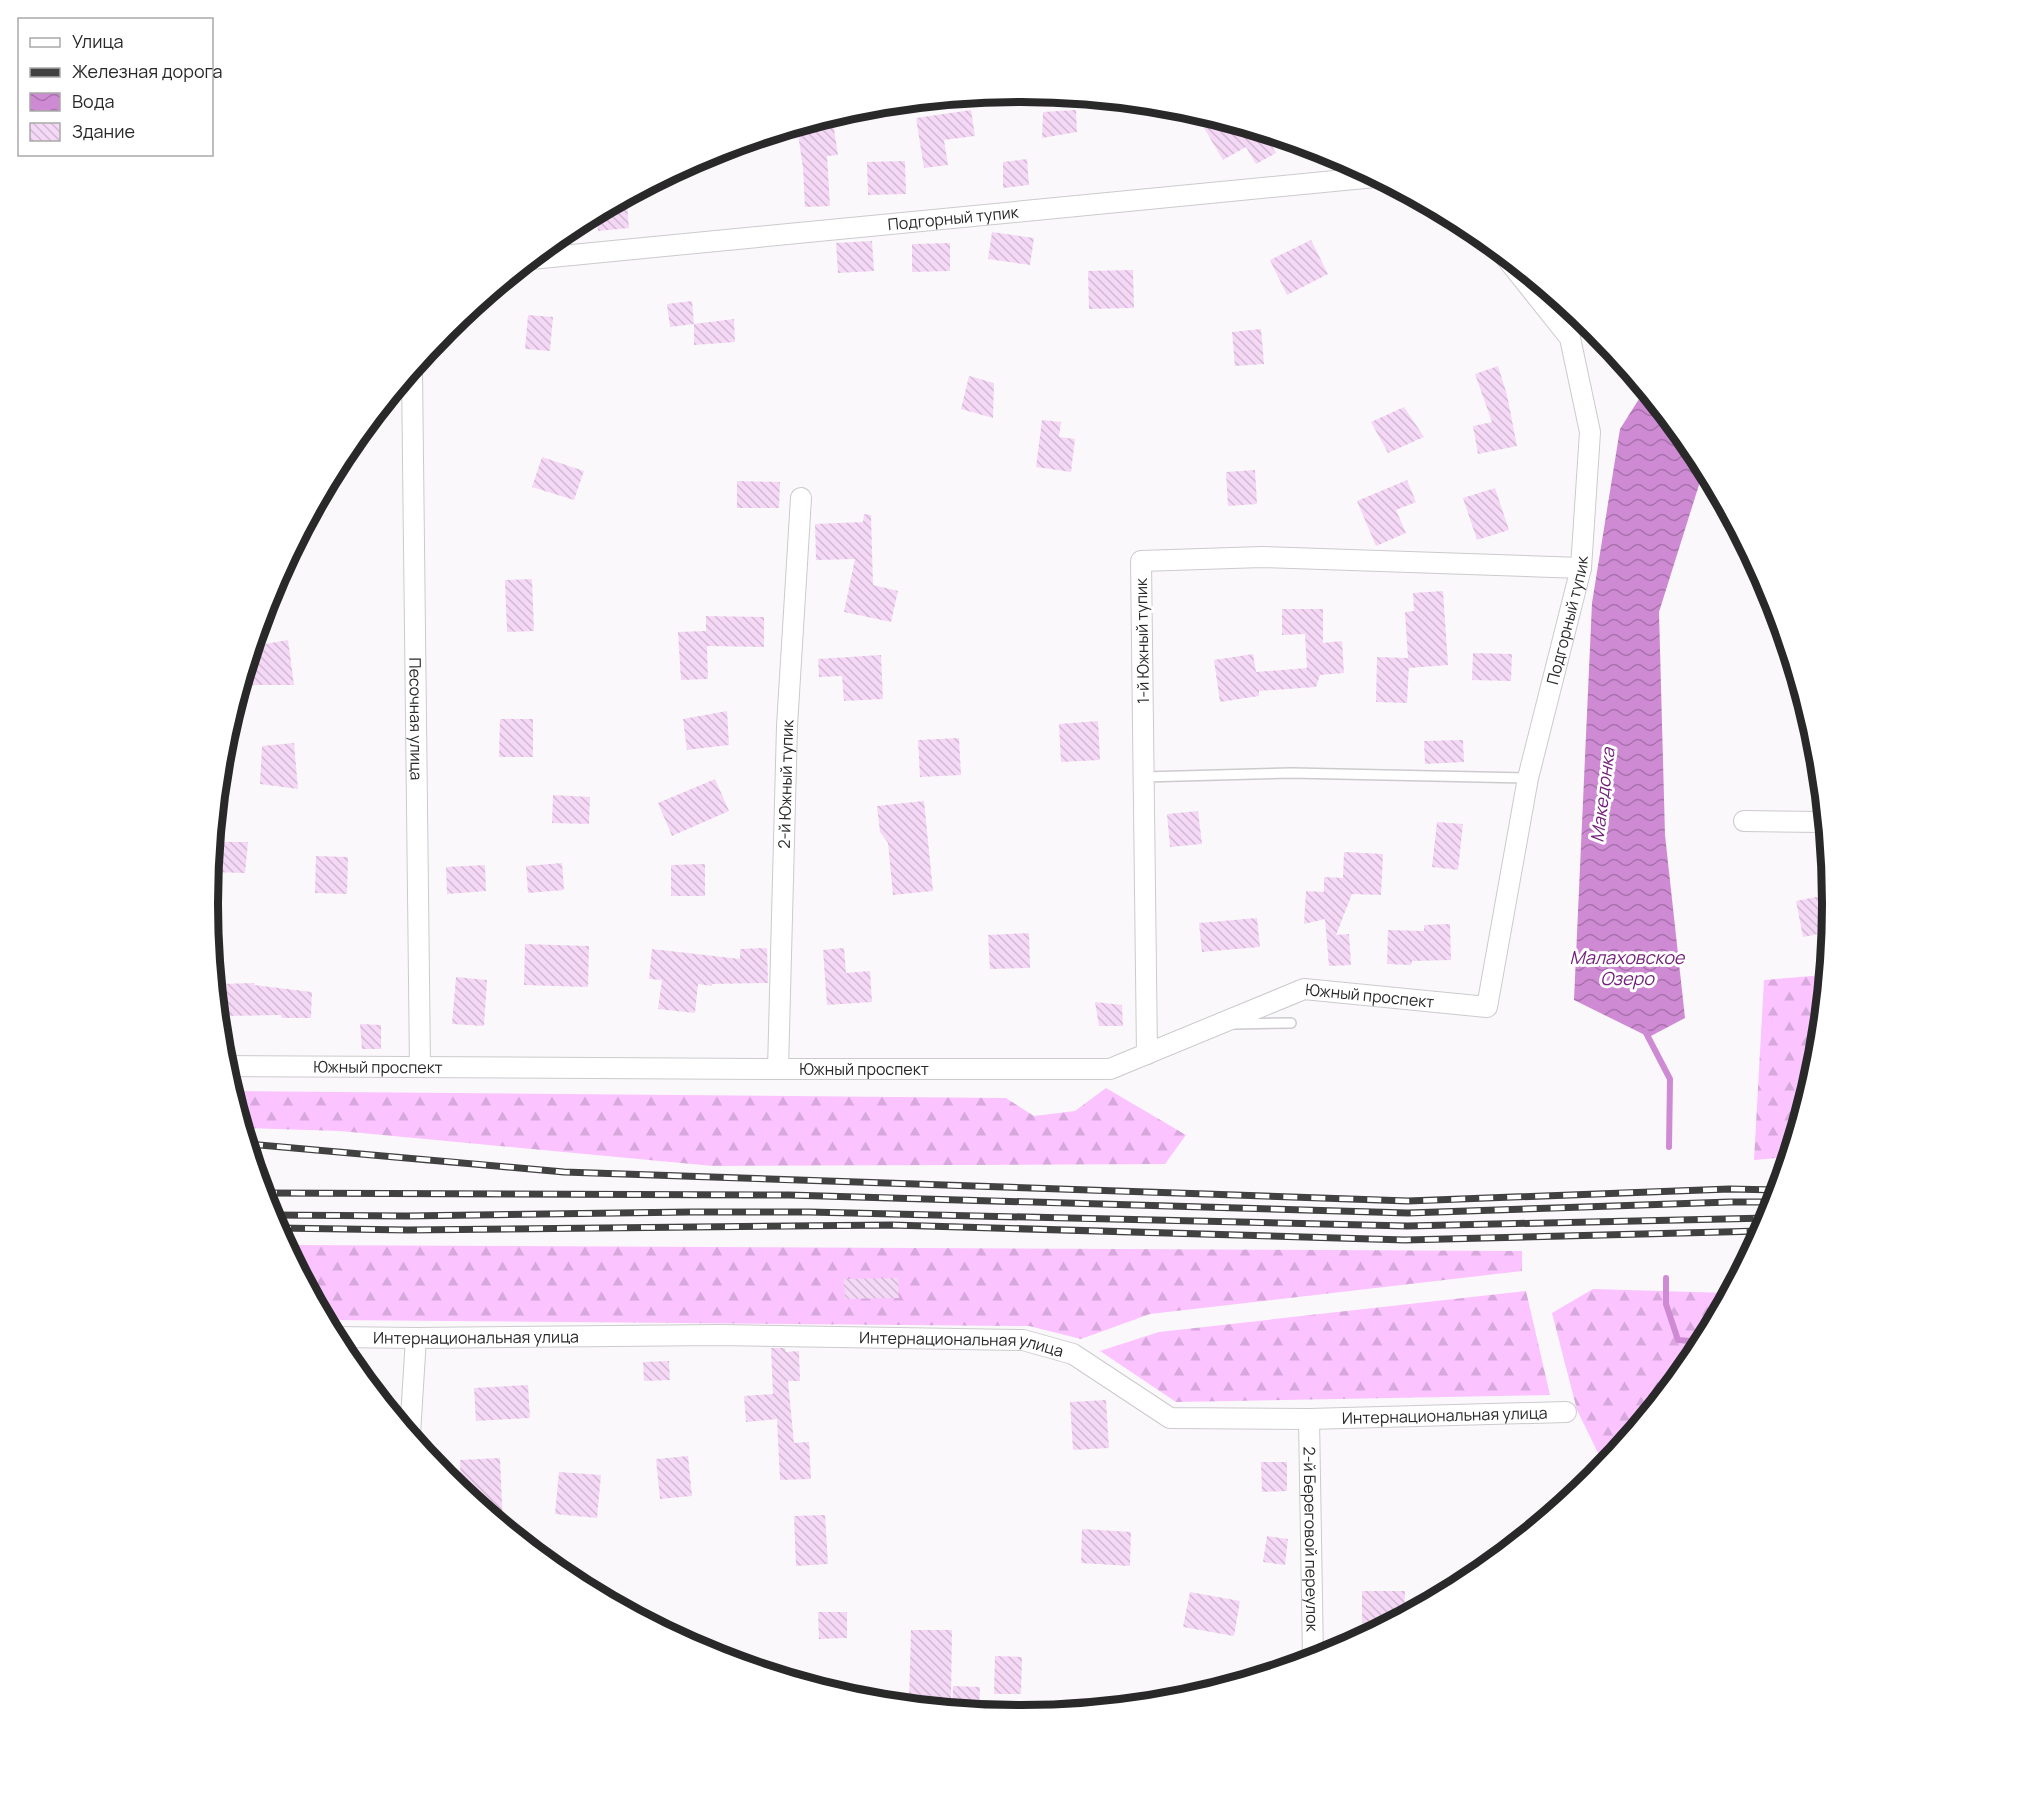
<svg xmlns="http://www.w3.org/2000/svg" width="2040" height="1807" viewBox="0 0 2040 1807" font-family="Manrope,sans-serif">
	<defs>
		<pattern id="forest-firs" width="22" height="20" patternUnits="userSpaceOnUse" patternTransform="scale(1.5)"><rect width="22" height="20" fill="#fbc3ff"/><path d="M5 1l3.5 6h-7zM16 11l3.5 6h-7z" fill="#d7a8db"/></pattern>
		<pattern id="water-waves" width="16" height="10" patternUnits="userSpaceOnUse" patternTransform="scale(1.5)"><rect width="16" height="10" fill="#cf8ad4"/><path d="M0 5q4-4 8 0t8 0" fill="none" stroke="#a871ac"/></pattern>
		<pattern id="building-back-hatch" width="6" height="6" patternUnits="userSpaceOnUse" patternTransform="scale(1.5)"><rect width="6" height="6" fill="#f5d8f6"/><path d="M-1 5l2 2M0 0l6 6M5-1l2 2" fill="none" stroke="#d2b9d3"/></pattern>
	</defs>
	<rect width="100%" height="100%" fill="#fbf8fb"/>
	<!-- forest -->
	<g fill="url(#forest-firs)">
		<polygon points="1825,975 1816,1062 1788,1157 1754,1160 1764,980"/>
		<polygon points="1106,1088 1186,1135 1165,1164 713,1166 340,1131 244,1128 232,1091 1006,1098 1034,1116 1075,1111"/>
		<polygon points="286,1245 1522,1251 1522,1271 1150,1314 1081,1339 1029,1326 326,1320"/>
		<polygon points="1593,1289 1728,1293 1695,1355 1604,1465 1577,1410 1552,1313"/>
		<polygon points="1526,1291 1550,1395 1176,1402 1100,1351 1159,1332"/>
	</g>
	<!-- water -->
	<polygon fill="url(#water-waves)" points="1644,391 1695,453 1704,469 1659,612 1665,835 1685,1018 1649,1037 1574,1000 1592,603 1620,429"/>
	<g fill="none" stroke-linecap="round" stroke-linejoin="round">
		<!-- stream -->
		<g stroke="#cf8ad4" stroke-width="6">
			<polyline points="1645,1031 1670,1079 1669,1147"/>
			<polyline points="1666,1278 1666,1304 1678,1340 1702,1342"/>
		</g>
	</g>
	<!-- building -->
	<g fill="url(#building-back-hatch)">
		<polygon points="971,110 975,136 944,140 948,165 924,168 916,118"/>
		<polygon points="1076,110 1077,132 1042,138 1043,112"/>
		<polygon points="1219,119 1268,134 1266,135 1276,153 1256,164 1246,147 1223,160 1204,128"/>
		<polygon points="833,122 838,155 827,156 830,206 805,207 803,168 797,127"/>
		<polygon points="1027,159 1029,185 1003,188 1003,162"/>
		<polygon points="905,161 906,194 868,195 867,162"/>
		<polygon points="627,204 629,228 598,231 597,214 611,206"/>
		<polygon points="992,232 1034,238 1030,265 988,259"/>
		<polygon points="1311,240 1328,274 1287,295 1270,260"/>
		<polygon points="872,241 874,271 838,273 836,243"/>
		<polygon points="950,243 950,271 912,272 912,244"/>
		<polygon points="1133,270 1134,308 1089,309 1088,271"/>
		<polygon points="692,301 694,324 670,327 667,304"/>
		<polygon points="528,315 553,317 550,351 525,349"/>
		<polygon points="734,319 735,342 694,345 694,324"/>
		<polygon points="1261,329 1264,364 1235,366 1232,332"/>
		<polygon points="1498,366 1507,395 1517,446 1478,454 1473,426 1492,422 1475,374"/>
		<polygon points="969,376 994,383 993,418 961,409"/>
		<polygon points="1404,407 1424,437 1388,453 1371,422"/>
		<polygon points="1042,420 1061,422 1059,437 1075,439 1071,472 1036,467"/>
		<polygon points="542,457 584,471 574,500 532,487"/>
		<polygon points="1255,470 1257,504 1228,506 1226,472"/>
		<polygon points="1407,480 1416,502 1396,510 1406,533 1376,546 1357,501"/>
		<polygon points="737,481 780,482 779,508 737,508"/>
		<polygon points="1495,488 1509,530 1477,540 1463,498"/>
		<polygon points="864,514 871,515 873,585 898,591 891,622 844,612 855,559 816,560 815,524 863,522"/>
		<polygon points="532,579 534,631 507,632 505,580"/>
		<polygon points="1443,591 1448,665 1409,668 1409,664 1407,703 1376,702 1377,657 1408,658 1405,612 1414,611 1413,593"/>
		<polygon points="1282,609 1323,609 1323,643 1342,641 1344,673 1320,675 1316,687 1259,691 1259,696 1220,702 1214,660 1253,654 1256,672 1307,668 1305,634 1282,635"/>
		<polygon points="706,616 764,617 764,647 707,646 708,679 681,680 678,632 706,631"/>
		<polygon points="288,640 294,685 250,685 247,669 254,646"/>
		<polygon points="1473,653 1512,654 1511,681 1472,680"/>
		<polygon points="881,655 883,699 844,701 842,676 819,677 818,659"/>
		<polygon points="727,711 729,745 687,750 683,719"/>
		<polygon points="500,719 533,719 533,757 499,757"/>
		<polygon points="1098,721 1100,760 1061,762 1059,724"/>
		<polygon points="959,738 961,775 920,777 918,740"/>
		<polygon points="1463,740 1464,762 1425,764 1424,741"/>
		<polygon points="294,743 298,789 260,784 262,746"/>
		<polygon points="715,779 729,811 672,836 658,803"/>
		<polygon points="553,795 590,797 589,824 552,823"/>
		<polygon points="924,801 933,891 893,895 888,843 880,832 877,806"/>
		<polygon points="1198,811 1202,844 1170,847 1167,814"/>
		<polygon points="1437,822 1463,824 1458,870 1432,867"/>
		<polygon points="214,842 248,842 245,873 211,872"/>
		<polygon points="1344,852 1383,854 1381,895 1352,894 1336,935 1349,934 1351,965 1329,966 1325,919 1304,924 1306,891 1324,892 1324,877 1343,878"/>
		<polygon points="316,856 348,857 347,894 315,893"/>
		<polygon points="562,863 564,890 528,893 526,866"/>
		<polygon points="705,864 705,896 671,896 671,865"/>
		<polygon points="485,865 486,891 447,894 446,867"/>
		<polygon points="1831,894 1832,904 1829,932 1803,937 1796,901"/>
		<polygon points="1257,918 1260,947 1202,952 1199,923"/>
		<polygon points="1450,924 1451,960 1412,961 1411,965 1387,964 1388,930 1424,931 1424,925"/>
		<polygon points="1029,933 1030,968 990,969 988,935"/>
		<polygon points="525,944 589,946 588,987 524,985"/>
		<polygon points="767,948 768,983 712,984 712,986 698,984 695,1013 658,1009 662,980 649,979 652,949 740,959 740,949"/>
		<polygon points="844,948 846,973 870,971 872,1002 827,1005 823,950"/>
		<polygon points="456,977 487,980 484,1026 452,1024"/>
		<polygon points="254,983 254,985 312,992 311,1018 282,1018 281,1015 225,1016 220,984"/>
		<polygon points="1095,1002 1122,1005 1123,1026 1099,1026"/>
		<polygon points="360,1024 381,1025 381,1049 362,1049"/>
		<polygon points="898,1278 899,1298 845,1299 844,1279"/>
		<polygon points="771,1348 785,1348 786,1352 799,1351 800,1381 788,1381 794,1443 809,1442 811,1479 780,1480 777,1419 746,1422 744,1396 773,1394"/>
		<polygon points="669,1361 670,1380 644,1381 643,1362"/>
		<polygon points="528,1385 530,1418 476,1421 474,1388"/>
		<polygon points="1106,1400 1109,1448 1073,1450 1070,1402"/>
		<polygon points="688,1456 692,1496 660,1499 656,1459"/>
		<polygon points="500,1458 503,1525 461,1490 460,1460"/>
		<polygon points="1261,1462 1287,1462 1287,1491 1262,1492"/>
		<polygon points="559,1472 601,1475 597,1518 555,1514"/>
		<polygon points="825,1515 828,1564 796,1566 794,1516"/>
		<polygon points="1082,1529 1131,1532 1130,1566 1081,1563"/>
		<polygon points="1267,1536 1288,1539 1285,1565 1263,1562"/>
		<polygon points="1362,1591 1405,1591 1404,1614 1389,1623 1362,1623"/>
		<polygon points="1190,1592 1240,1601 1234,1636 1183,1627"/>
		<polygon points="818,1612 847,1612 847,1638 819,1639"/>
		<polygon points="911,1630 952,1630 951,1701 909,1700"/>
		<polygon points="995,1656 1022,1657 1021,1694 994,1694"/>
		<polygon points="953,1686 980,1687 979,1712 952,1709"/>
	</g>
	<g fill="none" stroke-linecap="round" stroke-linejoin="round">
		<defs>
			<g id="lane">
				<polyline points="1144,777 1292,773 1528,778"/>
				<polyline points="1234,1024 1291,1023"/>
			</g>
			<g id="street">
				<path id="s1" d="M531,259L1375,177"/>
				<path id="s2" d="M412,371L420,1067"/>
				<polyline points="1744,821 1824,822"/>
				<polyline points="1147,1054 1141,561 1262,557 1581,568"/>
				<path id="s3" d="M225,1066L778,1069H1110L1304,989L1487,1007L1528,778L1581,568L1590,432L1570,338L1503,254"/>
				<path id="s4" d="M778,1069L787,726L801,498"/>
				<path id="s5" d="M335,1337L416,1338L718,1335L1023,1340L1073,1354L1170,1418L1309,1419L1566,1412"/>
				<path id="s6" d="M1309,1419L1313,1659"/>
				<polyline points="410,1434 416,1338"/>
			</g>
		</defs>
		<!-- lane casing -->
		<use href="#lane" stroke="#cccacd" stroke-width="12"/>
		<!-- street casing -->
		<use href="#street" stroke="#cccacd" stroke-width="22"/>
		<!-- lane -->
		<use href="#lane" stroke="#fff" stroke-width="9"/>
		<!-- street -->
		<use href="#street" stroke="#fff" stroke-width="20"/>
		<defs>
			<g id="rail">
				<polyline points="249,1144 564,1172 1408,1201 1729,1189 1778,1190"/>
				<polyline points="263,1193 789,1195 1408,1213 1730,1202 1774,1202"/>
				<polyline points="270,1215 407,1216 690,1212 809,1212 1407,1226 1768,1218"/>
				<polyline points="277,1228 408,1230 892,1225 1405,1240 1761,1231"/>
			</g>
		</defs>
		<!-- rail casing -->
		<use href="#rail" stroke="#424142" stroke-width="7"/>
		<!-- rail -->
		<use href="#rail" stroke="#fff" stroke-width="4.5" stroke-dasharray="14" stroke-linecap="butt"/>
	</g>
	<g text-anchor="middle" stroke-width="6" stroke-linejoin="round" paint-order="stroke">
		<!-- street labels -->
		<g font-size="16" fill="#2a292a" stroke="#fff">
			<text dy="6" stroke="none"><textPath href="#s1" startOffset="424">Подгорный тупик</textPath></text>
			<text dy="6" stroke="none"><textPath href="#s3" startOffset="1674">Подгорный тупик</textPath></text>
			<text transform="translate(1142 641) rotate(-91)" y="6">1-й Южный тупик</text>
			<text dy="6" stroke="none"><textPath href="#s2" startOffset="348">Песочная улица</textPath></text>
			<text dy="6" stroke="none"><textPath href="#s4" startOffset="285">2-й Южный тупик</textPath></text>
			<text dy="6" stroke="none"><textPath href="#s3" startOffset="1161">Южный проспект</textPath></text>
			<text dy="6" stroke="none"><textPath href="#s3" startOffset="153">Южный проспект</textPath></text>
			<text dy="6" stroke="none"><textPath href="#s3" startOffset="639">Южный проспект</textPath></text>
			<text dy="6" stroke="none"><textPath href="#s5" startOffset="141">Интернациональная улица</textPath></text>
			<text dy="6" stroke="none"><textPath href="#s5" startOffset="627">Интернациональная улица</textPath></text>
			<text dy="6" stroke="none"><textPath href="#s5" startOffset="1131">Интернациональная улица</textPath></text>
			<text dy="6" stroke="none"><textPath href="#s6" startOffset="120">2-й Береговой переулок</textPath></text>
		</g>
		<!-- water labels -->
		<g font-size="18" font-style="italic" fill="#721f79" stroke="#fff">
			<text transform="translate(1603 795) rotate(-83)" y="6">Македонка</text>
			<text x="1627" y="964">Малаховское<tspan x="1627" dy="21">Озеро</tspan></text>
		</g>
	</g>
	<!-- crop -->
	<path d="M0 0H2040V1807H0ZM1019 102H1021A801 801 0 0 1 1822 903V904A801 801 0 0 1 1021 1705H1019A801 801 0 0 1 218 904V903A801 801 0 0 1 1019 102Z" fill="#fff" fill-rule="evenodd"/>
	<path fill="none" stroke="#2a292a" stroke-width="8" d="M1019 102H1021A801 801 0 0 1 1822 903V904A801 801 0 0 1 1021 1705H1019A801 801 0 0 1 218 904V903A801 801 0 0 1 1019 102Z"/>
	<!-- legend -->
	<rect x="18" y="18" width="195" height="138" fill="#ffffff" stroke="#aaa9aa" stroke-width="1.5"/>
	<rect x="30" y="38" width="30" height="9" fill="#ffffff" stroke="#aaa9aa" stroke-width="1.5"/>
	<text x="72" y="48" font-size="18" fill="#2a292a">Улица</text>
	<rect x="30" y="68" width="30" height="9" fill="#424142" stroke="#aaa9aa" stroke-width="1.5"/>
	<text x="72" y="78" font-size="18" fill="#2a292a">Железная дорога</text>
	<rect x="30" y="93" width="30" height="18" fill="url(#water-waves)" stroke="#aaa9aa" stroke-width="1.5"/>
	<text x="72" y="108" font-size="18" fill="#2a292a">Вода</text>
	<rect x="30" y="123" width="30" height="18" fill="url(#building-back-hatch)" stroke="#aaa9aa" stroke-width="1.5"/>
	<text x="72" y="138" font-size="18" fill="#2a292a">Здание</text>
</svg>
